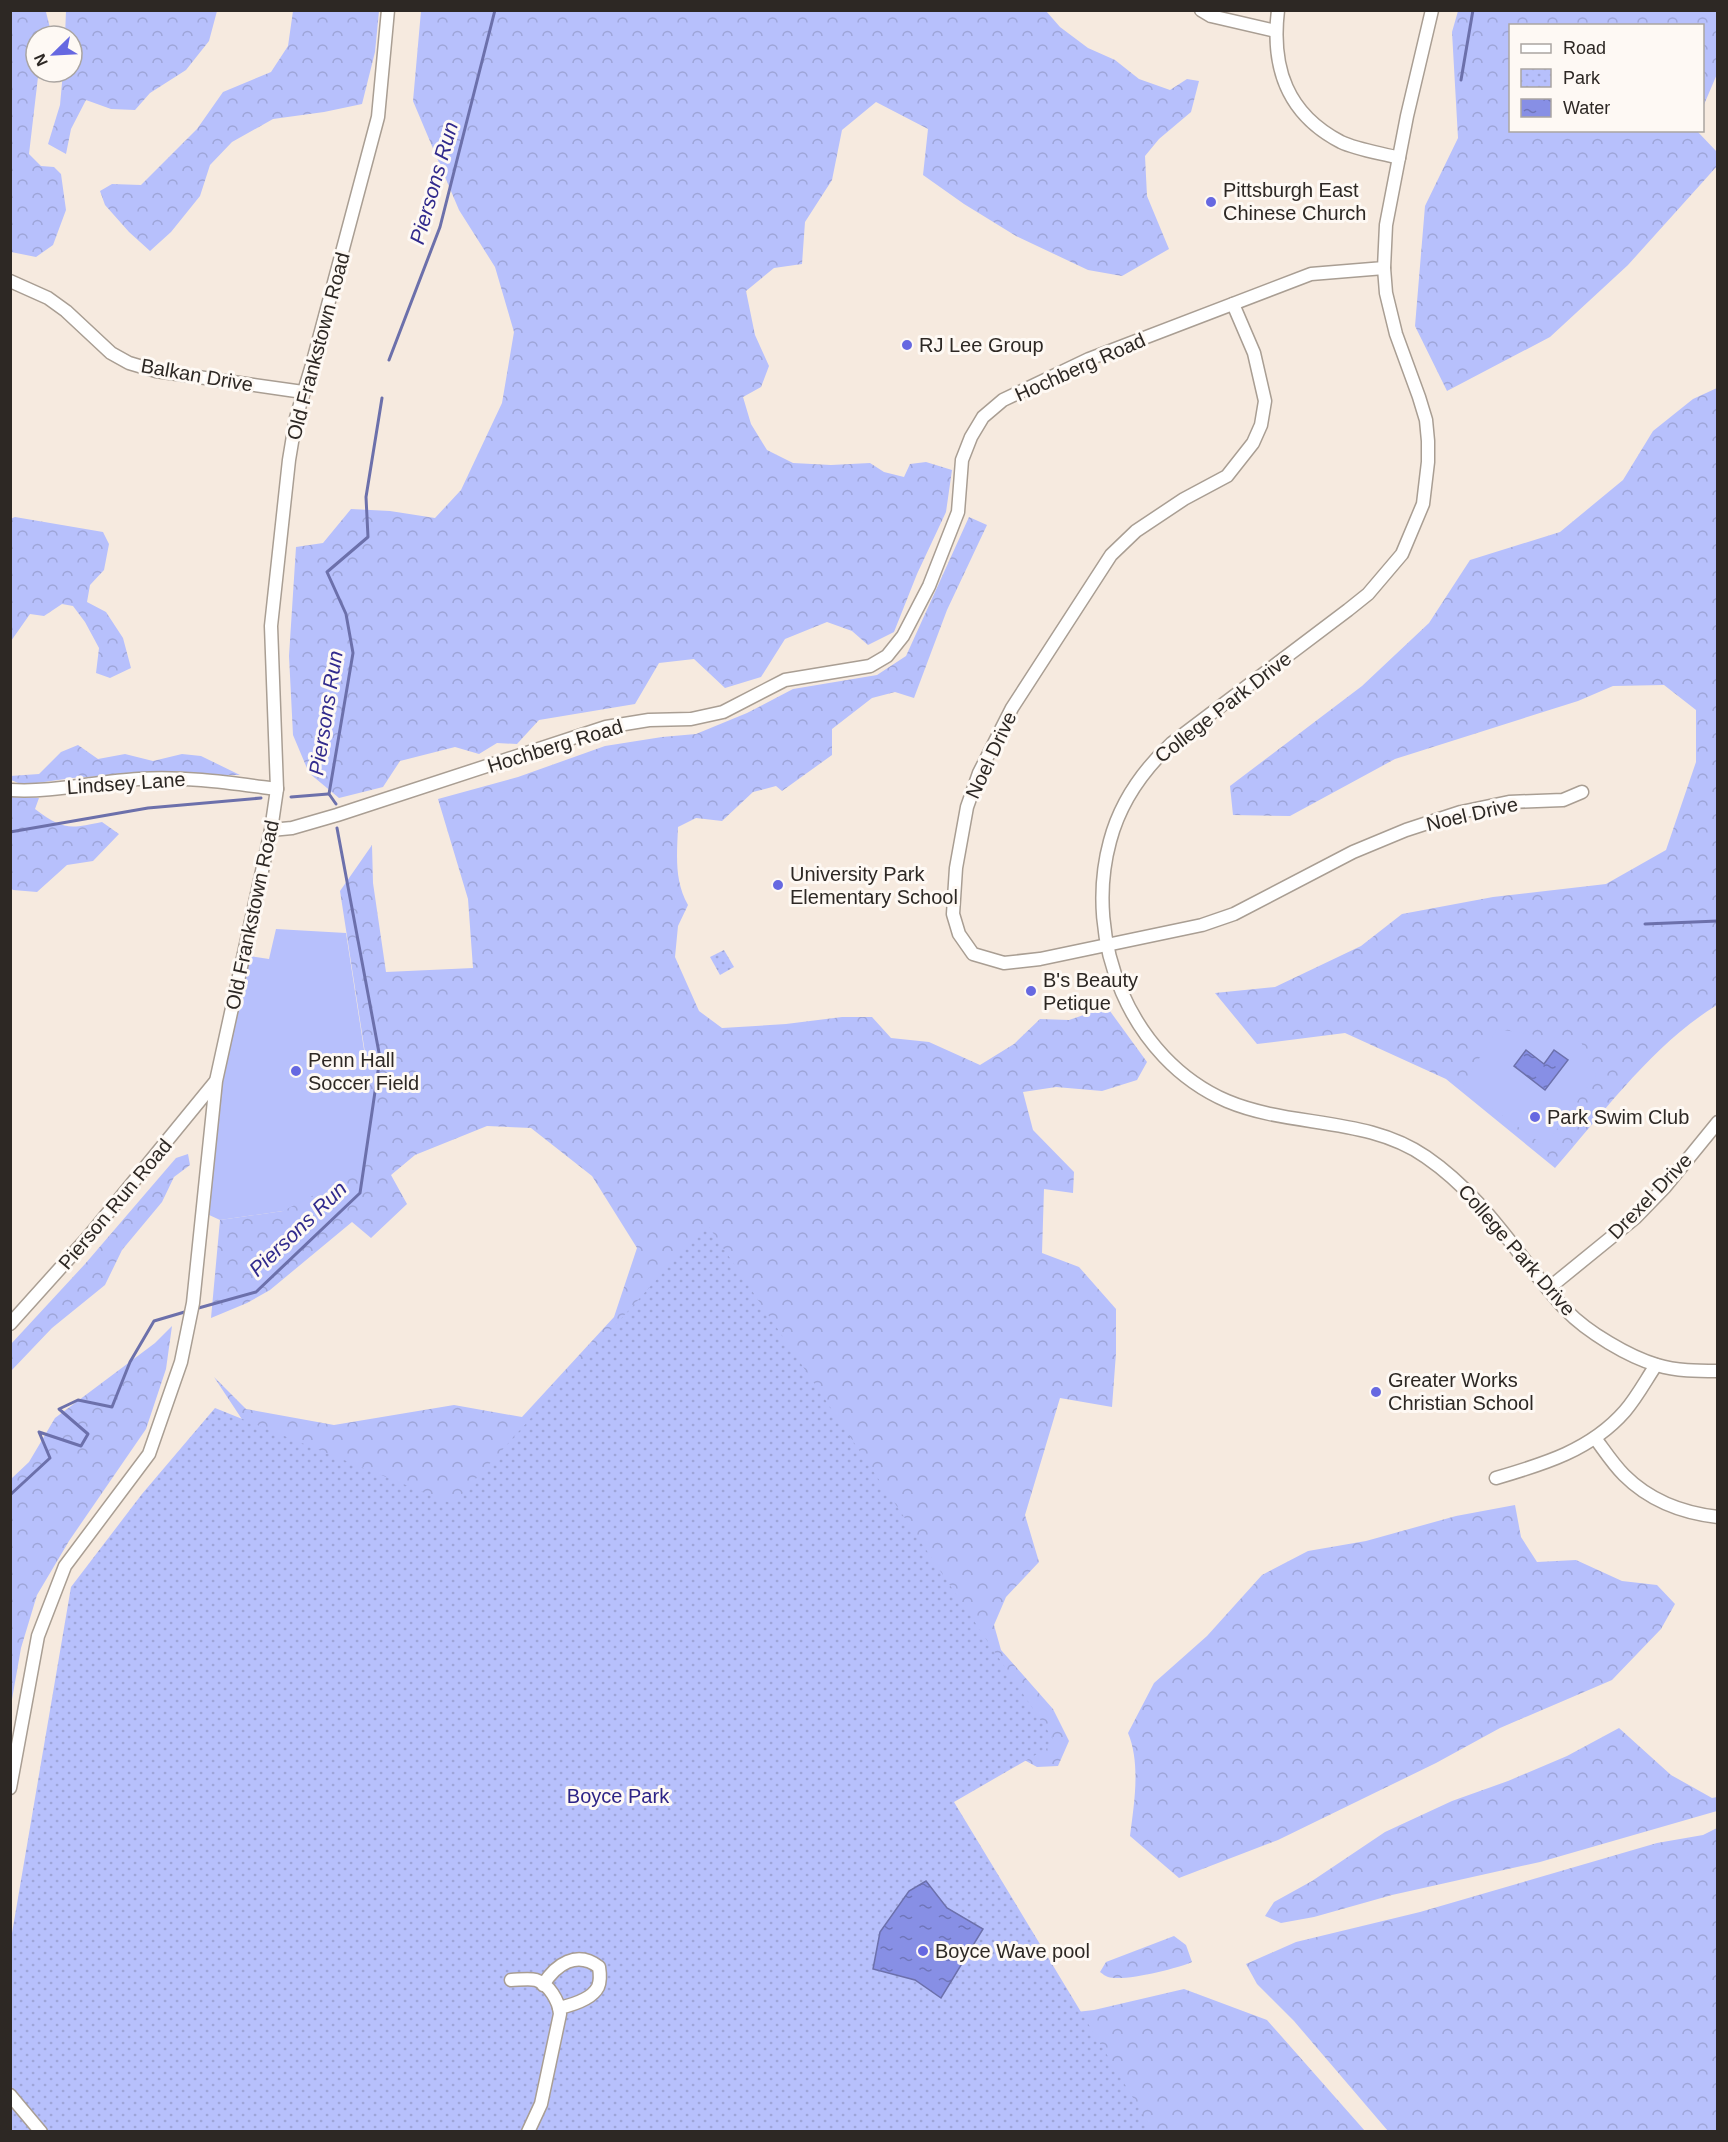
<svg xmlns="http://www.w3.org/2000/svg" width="1728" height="2142" viewBox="0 0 1728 2142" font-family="Arial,sans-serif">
	<defs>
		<pattern id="forest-crowns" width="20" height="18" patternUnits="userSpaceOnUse" patternTransform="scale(1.5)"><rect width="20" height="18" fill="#b7c0fc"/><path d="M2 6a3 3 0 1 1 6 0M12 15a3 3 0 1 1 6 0" fill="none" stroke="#9ea5d8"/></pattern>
		<pattern id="park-dots" width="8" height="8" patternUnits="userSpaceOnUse" patternTransform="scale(1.5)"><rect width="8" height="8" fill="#b7c0fc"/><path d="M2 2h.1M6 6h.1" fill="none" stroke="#9ea5d8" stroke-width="1.8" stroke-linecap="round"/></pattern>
		<pattern id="water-ripples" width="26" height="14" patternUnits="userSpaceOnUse" patternTransform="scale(1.5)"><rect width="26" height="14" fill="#878fe5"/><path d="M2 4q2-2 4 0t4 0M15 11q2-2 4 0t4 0" fill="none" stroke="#6f75b9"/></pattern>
	</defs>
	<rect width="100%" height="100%" fill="#f6eadf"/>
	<!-- forest -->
	<g fill="url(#forest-crowns)">
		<polygon points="43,11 46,12 52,36 36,36 36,72 40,72 38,77 29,154 41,166 54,167 61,174 66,210 53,245 36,257 11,252 10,11"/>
		<polygon points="66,11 66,10 217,11 209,41 186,70 150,93 135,110 111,109 86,100 71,129 66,154 48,144 60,105 63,72 72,72 72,36 65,36"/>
		<polygon points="293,11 379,11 375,52 362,104 324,112 273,119 232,142 210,165 200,196 171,232 150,251 129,232 105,205 100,191 112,184 141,185 197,129 223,92 271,72 288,46"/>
		<polygon points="421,11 1046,11 1060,27 1088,48 1115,60 1139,79 1170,90 1187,79 1199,81 1191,112 1159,139 1145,156 1147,196 1169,249 1122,276 1088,270 1016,236 964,204 923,175 928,129 876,102 842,130 832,180 805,222 802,264 774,268 746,291 755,335 769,366 761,387 743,397 751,424 767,450 793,463 831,465 870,463 884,472 904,477 910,464 926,462 952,470 946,512 917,574 894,632 868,645 852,631 827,622 785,639 761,677 725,688 694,659 659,663 635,704 539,720 517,744 497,743 479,754 455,747 400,761 383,787 339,798 309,773 293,735 289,656 296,547 323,543 351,509 390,511 435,518 461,490 502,403 514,332 495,267 459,210 413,101"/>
		<polygon points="1458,11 1717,11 1717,74 1703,107 1702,26 1510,26 1510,130 1697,131 1717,152 1718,165 1628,265 1550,337 1447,391 1415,326 1425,206 1458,138 1452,32"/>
		<path d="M1717,388V1005C1652,1045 1605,1111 1555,1168L1446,1079L1345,1033L1257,1044L1215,993L1275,987L1361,946L1402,914L1493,897L1606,884L1666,850L1696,762V710L1664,685L1613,686L1578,701L1395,759L1290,816L1233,815L1230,786L1362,686L1429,623L1470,560L1560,532L1623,480L1653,431L1693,399Z"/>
		<polygon points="15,517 103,532 109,544 104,570 90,585 87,602 106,612 123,638 131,668 110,678 96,673 99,648 85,622 73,606 62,604 44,616 30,614 11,641 10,519"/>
		<path d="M969,517L987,525L947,610L914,698L895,692L872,698L832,729V755L782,791L776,786L753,792L722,821L696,818L678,827C677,855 674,880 688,905L678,926L675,957L699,1011L722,1028L786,1024L842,1017H872L891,1038L929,1042L980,1065L1014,1044L1040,1019L1069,1020L1107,1007L1147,1062L1137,1080L1102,1091L1056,1087L1023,1092L1033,1130L1074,1172L1073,1193L1044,1189L1042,1253L1079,1267L1116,1309V1353L1112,1407L1060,1398L1025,1515L1039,1562L1006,1597L994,1625L1001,1650L1053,1709L1069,1741L1058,1766L1037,1767L995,1744L323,1542L214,1377L246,1409L334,1425L454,1405L522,1417L614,1317L637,1248L592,1176L531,1128L487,1126L415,1155L391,1175L407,1204L371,1238L352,1222L270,1290L247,1303L211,1318L220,1220L283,1211L366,1059L340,891L372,845L373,883L386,972L473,968L468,899L438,799L518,777L605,746L662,737L696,734L747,713L793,689L877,675L906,656Z"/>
		<polygon points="78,745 98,759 125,754 153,761 182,754 201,756 240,775 213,775 177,771 72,778 23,785 11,780 10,776 39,774 61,752"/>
		<path d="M11,797L39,798L35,809C63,830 69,829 102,822L119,834L93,861L67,865L37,892L13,890L10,887Z"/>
		<polygon points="188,1154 190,1165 174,1177 162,1202 122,1250 105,1285 52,1328 11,1371 11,1344 85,1264 176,1158"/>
		<polygon points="172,1326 166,1369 146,1429 69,1541 37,1595 21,1648 11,1705 11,1479 29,1462 55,1418 155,1343"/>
		<path d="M1515,1505L1521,1537L1537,1562L1576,1560L1622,1581L1657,1585L1675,1604L1661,1629L1612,1680L1500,1728L1436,1763L1278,1840L1179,1878L1130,1836C1134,1804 1141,1764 1128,1733L1154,1683L1207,1636L1262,1575L1308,1551L1366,1541L1456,1516Z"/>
		<polygon points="1619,1728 1671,1775 1712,1798 1717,1797 1717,1811 1540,1862 1392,1895 1314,1917 1281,1923 1265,1916 1274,1902 1312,1881 1385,1832 1452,1801 1508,1781 1567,1756"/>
		<polygon points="1717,1828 1717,2131 1388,2131 1294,2021 1257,1984 1246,1964 1296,1942 1420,1912 1657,1843 1703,1835"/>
		<path d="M1174,1936L1186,1945L1192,1962C1176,1969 1123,1982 1108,1977C1105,1976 1103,1974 1100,1972L1106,1962Z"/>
		<polygon points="1184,1989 1267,2020 1365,2131 870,2132 1025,2018 1094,2010"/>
	</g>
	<!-- park -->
	<g fill="url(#park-dots)">
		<polygon points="724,950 734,967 720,975 710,957"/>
		<polygon points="707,1224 1056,1743 954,1802 1153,2131 11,2132 11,1939 71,1587 142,1494 215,1408 453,1504"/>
	</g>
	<!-- pitch -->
	<g fill="#b7c0fc">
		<polygon points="276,929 346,933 379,1147 351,1176 283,1211 220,1220 207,1214 221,1082 250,956 269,959"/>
		<polygon points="1497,1029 1581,1042 1596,1075 1545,1146 1462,1087"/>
	</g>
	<!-- water -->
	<g fill="url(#water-ripples)" stroke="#6c70ab" stroke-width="1.5">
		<polygon points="1526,1050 1544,1064 1554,1050 1568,1060 1545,1090 1514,1066"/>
		<polygon points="926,1881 947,1908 983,1929 941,1998 915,1980 873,1969 880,1932 909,1891"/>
	</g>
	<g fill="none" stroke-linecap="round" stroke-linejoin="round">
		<!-- stream -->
		<g stroke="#6c70ab" stroke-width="3">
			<polyline points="1461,80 1473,10"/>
			<polyline points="389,360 440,227 495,10"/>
			<polyline points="291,797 328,794"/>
			<polyline points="336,804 329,794 353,653 346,614 327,572 368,537 366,497 382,398"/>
			<polyline points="10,832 148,808 261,798"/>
			<polyline points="1645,924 1718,921"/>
			<polyline points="195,1309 256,1292 360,1193 380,1058 337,828"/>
			<polyline points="10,1495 50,1458 39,1432 81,1446 88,1434 59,1409 78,1400 112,1407 130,1362 154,1321 188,1311"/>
		</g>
		<defs>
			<g id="minor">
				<polyline points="1201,10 1211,16 1276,31"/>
				<path d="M1278,10C1271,68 1287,114 1341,142C1358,150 1381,153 1399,158"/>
				<path d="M1384,268L1386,293L1396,334L1419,397L1426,420L1428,441V462L1423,504L1402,554L1368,594L1348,610L1172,743C1143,770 1120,803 1110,841C1083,940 1130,1059 1227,1101C1291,1128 1367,1116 1426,1157C1487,1199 1518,1258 1566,1310C1587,1332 1629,1357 1657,1365C1677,1371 1697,1371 1718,1371"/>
				<polyline points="10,281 48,298 66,311 111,353 129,363 156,371 303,392"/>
				<polyline points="1233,304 1254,353 1265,401 1261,425 1253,443 1227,476 1184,499 1136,531 1111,555 1012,708 979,773 967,807 956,868 953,914 959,934 973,954 1004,963 1040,959 1202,925 1234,914 1353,852 1406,830 1461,812 1509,802 1563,800 1582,792"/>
				<path d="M10,790C53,793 97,781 139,779C186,776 231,783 277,789"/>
				<polyline points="271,830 292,828 337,815 606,727 649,720 691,719 723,712 785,680 870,666 887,656 903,636 929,586 958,512 962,460 971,437 983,417 1003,400 1089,359 1311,274 1384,268 1386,225 1407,116 1432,10"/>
				<polyline points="1549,1288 1635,1218 1665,1187 1718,1122"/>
				<polyline points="10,1324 89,1236 215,1082"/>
				<path d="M1595,1438C1604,1450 1613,1464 1624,1475C1650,1501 1682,1513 1718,1517"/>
				<path d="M1496,1478C1544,1464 1591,1450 1625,1411C1637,1397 1646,1380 1656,1365"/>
				<polyline points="10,1788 38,1636 65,1566 149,1454 181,1362 193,1303 216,1081 271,830 277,789 271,626 289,460 296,418 312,365 378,117 388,10"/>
				<path d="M511,1980C518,1980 529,1978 536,1980C549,1984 559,2001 560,2014L541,2104L528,2132"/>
				<path d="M543,1985C556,1964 577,1950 599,1967C600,1973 601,1980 598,1987C592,1999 572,2005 559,2008"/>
				<polyline points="10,2095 41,2132"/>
			</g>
		</defs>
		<!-- minor casing -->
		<use href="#minor" stroke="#a99e93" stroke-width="15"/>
		<!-- minor -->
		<use href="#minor" stroke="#fff" stroke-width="12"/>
	</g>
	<!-- markers -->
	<g fill="#6668e1" stroke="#fef9f4" stroke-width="2">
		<circle cx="1211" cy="202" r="6"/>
		<circle cx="907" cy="345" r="6"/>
		<circle cx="778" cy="885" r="6"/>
		<circle cx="1031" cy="991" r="6"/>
		<circle cx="296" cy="1071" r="6"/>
		<circle cx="1535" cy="1117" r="6"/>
		<circle cx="1376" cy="1392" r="6"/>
		<circle cx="923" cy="1951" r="6"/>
	</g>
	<g text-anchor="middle" stroke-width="6" stroke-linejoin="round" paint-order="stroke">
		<!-- poi labels -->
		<g font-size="20" fill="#2d2824" stroke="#fef9f4" text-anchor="start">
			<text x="1223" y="197">Pittsburgh East<tspan x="1223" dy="23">Chinese Church</tspan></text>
			<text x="919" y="352">RJ Lee Group</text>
			<text x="790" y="881">University Park<tspan x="790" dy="23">Elementary School</tspan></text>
			<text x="1043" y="987">B's Beauty<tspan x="1043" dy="23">Petique</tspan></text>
			<text x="308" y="1067">Penn Hall<tspan x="308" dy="23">Soccer Field</tspan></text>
			<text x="1547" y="1124">Park Swim Club</text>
			<text x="1388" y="1387">Greater Works<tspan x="1388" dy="23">Christian School</tspan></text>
			<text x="935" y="1958">Boyce Wave pool</text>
		</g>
		<!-- street labels -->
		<g font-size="20" fill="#2d2824" stroke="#fef9f4">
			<text transform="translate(318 346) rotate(-75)" y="7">Old Frankstown Road</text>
			<text transform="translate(1080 367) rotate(-24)" y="7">Hochberg Road</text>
			<text transform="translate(197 375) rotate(10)" y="7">Balkan Drive</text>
			<text transform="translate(1223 707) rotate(-38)" y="7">College Park Drive</text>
			<text transform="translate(555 746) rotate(-17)" y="7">Hochberg Road</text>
			<text transform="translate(991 755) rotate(-65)" y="7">Noel Drive</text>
			<text transform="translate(126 783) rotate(-4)" y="7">Lindsey Lane</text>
			<text transform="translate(1472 814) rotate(-13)" y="7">Noel Drive</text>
			<text transform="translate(252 915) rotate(-78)" y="7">Old Frankstown Road</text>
			<text transform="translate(1650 1196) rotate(-46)" y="7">Drexel Drive</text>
			<text transform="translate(115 1204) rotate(-50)" y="7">Pierson Run Road</text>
			<text transform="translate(1517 1250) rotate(49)" y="7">College Park Drive</text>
		</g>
		<!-- park labels -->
		<g font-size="20" fill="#2d2487" stroke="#fef9f4">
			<text x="618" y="1803">Boyce Park</text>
		</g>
		<!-- water labels -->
		<g font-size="21" font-style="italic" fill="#312a8d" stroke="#fef9f4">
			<text transform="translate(434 183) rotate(-74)" y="7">Piersons Run</text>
			<text transform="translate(326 713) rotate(-81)" y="7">Piersons Run</text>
			<text transform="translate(298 1229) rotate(-44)" y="7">Piersons Run</text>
		</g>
	</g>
	<!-- border -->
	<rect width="1728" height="2142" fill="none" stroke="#2d2824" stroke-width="24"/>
	<!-- legend -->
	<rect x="1509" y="24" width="195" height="108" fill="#fef9f4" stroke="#aaa5a1" stroke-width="1.5"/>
	<rect x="1521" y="44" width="30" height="9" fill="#ffffff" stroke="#aaa5a1" stroke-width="1.5"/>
	<text x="1563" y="54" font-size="18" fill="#2d2824">Road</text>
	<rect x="1521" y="69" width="30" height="18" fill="url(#park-dots)" stroke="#aaa5a1" stroke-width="1.5"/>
	<text x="1563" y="84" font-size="18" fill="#2d2824">Park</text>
	<rect x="1521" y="99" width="30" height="18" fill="url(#water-ripples)" stroke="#aaa5a1" stroke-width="1.5"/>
	<text x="1563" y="114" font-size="18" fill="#2d2824">Water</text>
	<!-- north arrow -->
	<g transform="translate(54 54) rotate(246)"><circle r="28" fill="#fef9f4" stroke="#aaa5a1" stroke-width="1.5"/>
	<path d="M0-4.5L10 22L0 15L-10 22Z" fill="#6668e1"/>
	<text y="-9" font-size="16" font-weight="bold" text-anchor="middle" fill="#2d2824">N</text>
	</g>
</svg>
